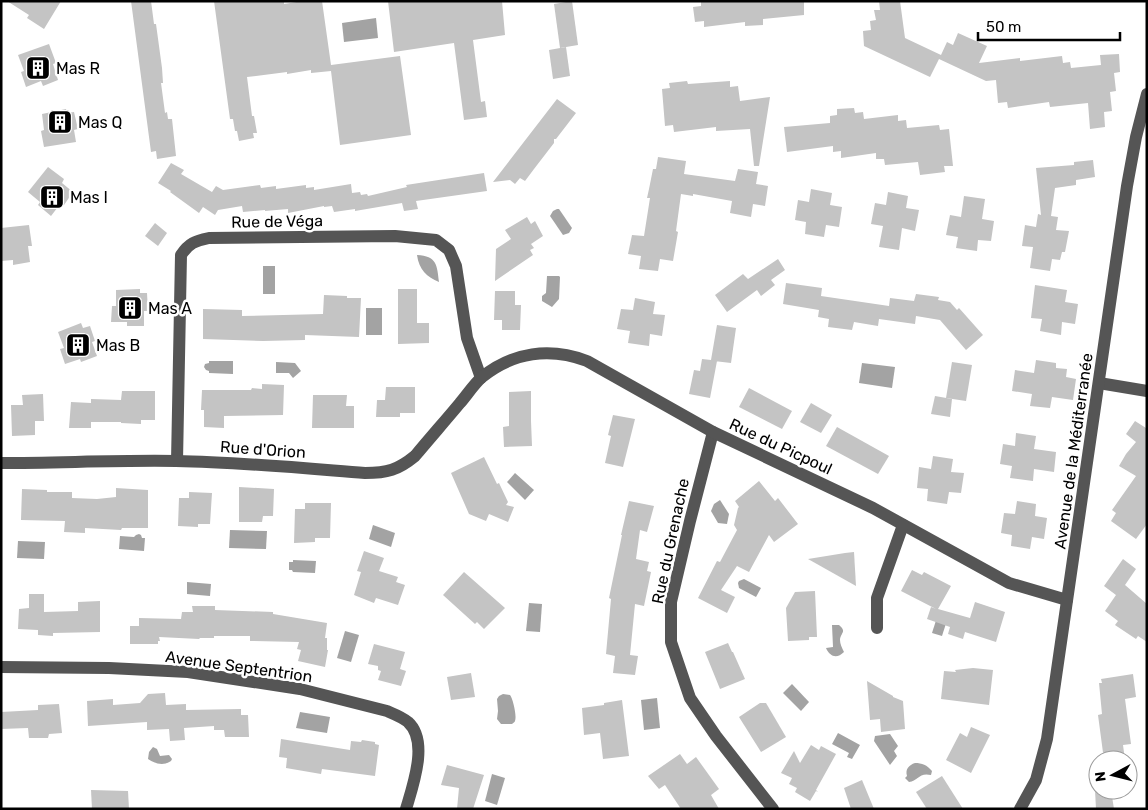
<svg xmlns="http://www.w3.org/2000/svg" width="1148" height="810" viewBox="0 0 1148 810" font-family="Rubik,sans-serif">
	<rect width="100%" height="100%" fill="#fff"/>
	<!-- water -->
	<g fill="#a3a3a3">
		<polygon points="376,18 378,38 344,42 342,23"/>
		<polygon points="557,209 559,209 572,228 569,233 563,235 550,216 553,211"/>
		<path d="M417,255C437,256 437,265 439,282C427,277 419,270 417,255Z"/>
		<rect x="263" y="266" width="12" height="28"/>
		<polygon points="547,276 559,276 560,277 559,299 552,307 542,301 542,296 546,293"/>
		<rect x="366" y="308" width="16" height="27"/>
		<polygon points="209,361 233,361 233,374 209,373 209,371 206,370 204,367 205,364 209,363"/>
		<polygon points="276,362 295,363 301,371 293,378 289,373 276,373"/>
		<polygon points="862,363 895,367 892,388 859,383"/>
		<polygon points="515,473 534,490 525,500 507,482"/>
		<polygon points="720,500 729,514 727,524 718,523 711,511 714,504"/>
		<polygon points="373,525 395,533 391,547 369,539"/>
		<polygon points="230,530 267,531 266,549 229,548"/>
		<polygon points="139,534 141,535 142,538 145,538 144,551 119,549 120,536 134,537 136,535"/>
		<polygon points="18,541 45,542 44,559 17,558"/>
		<polygon points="293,560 316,561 315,573 293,572 292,570 289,570 289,562 293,562"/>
		<polygon points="744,579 761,588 756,597 739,588 738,583 739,581"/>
		<polygon points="187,582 211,584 210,596 187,594"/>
		<polygon points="529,603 542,604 540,632 526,631"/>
		<polygon points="939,611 949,614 942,636 932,633"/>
		<path d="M832,625H839C847,632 841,632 840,640C840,644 842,648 844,652C837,659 830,657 826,648L833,647Z"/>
		<polygon points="345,631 359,635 351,662 337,658"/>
		<polygon points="792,684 809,702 801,711 783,693"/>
		<path d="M503,694L510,695C513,699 517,716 515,721C515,722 513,723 512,724H501L497,719L498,711L497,699L499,696Z"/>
		<polygon points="657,698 660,728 644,730 641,700"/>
		<polygon points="300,712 330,717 327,733 296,728"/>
		<polygon points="838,733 860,745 852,759 847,757 849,753 832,744"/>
		<polygon points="890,734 898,746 894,751 897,756 890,765 874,741 875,736"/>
		<path d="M153,747L157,749L160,756L169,755L172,759L171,761C164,766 155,764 148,759L149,752Z"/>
		<path d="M915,763C922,763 927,765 932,771L931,775C919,772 918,781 909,782L905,778L907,776C905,769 909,765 915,763Z"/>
		<polygon points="492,774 505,778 497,805 485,801"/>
	</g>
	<!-- building -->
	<g fill="#c4c4c4">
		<polygon points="7,1 61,1 44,29 27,18 29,15"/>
		<polygon points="131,1 151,1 154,24 156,24 162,68 163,83 161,83 165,113 167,112 168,119 172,119 176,156 157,159 156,151 151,152"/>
		<polygon points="214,1 284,1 284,4 303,1 322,1 331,65 400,56 411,135 340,145 331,71 311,73 311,70 287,74 287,72 247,77 252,116 254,116 257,133 253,133 254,138 239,141 237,131 235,131 233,119 230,119"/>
		<polygon points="388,1 502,1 505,35 473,40 481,102 485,101 487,117 464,120 454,43 394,52"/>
		<polygon points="572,1 578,45 560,48 554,4"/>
		<polygon points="701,1 804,1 804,15 763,19 763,25 745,26 745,22 704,27 704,21 695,22 693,7 701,6"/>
		<polygon points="879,1 900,1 905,38 941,55 947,42 953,45 958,33 987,46 979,63 1020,58 1020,61 1062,56 1063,63 1070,62 1071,68 1101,65 1100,55 1119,54 1120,72 1114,73 1116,91 1110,92 1112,111 1104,112 1105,127 1090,129 1088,103 1050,107 1049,102 1008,108 1007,102 998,103 996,80 986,81 939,59 930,77 864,46 863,31 871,30 870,21 876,20 874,10 880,10"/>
		<polygon points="49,44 56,63 53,64 58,80 43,86 41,81 26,87 21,72 24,71 18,55"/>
		<polygon points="566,47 570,76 553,79 549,50"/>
		<polygon points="687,81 688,84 730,81 730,87 738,86 740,101 770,97 759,166 754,166 750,129 716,131 716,127 674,132 673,125 665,126 662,89 670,88 669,83"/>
		<polygon points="557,99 576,113 556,139 554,139 554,143 534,169 525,181 520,178 515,184 510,180 493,182"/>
		<polygon points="854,108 855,113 863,112 864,119 898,115 898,121 906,120 907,128 939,125 940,130 949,129 953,166 944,166 945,172 920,175 918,162 885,165 884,159 876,159 876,153 841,158 841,151 833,152 833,146 787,152 784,127 830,123 830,116 837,115 837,109"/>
		<polygon points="66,109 67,113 74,112 78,129 74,130 76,142 44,147 41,131 44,130 42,114"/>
		<polygon points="658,157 686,161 684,174 735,181 738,169 758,172 756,184 768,186 765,206 753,204 751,217 730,213 732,201 693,194 693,196 681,194 676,231 678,232 673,261 660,259 658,271 639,269 641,256 628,254 632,235 644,236 650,198 647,198 649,189 653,169 656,169"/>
		<polygon points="1093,160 1095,177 1076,180 1076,185 1055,188 1051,216 1058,217 1056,230 1069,231 1065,252 1062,252 1060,260 1052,259 1050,271 1030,268 1033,247 1022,246 1025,225 1036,227 1038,214 1041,215 1036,168 1074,165 1074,162"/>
		<polygon points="171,163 184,170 181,174 212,192 216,186 223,190 260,185 261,188 276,186 276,189 306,185 306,188 314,187 314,190 351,184 352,193 360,192 361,195 367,194 368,196 407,187 406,185 484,173 487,191 416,201 418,209 404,211 402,203 355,211 355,209 334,212 332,206 324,207 324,206 288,213 288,209 265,211 265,210 243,212 242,206 218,210 215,215 203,207 199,213 170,192 171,191 158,183"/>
		<polygon points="48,167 64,179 62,183 73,192 64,205 61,203 51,216 38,205 40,202 28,192"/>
		<polygon points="811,189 832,193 830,205 842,207 839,227 826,225 824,237 805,234 806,222 795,220 798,200 809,202"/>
		<polygon points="888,192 908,196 906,208 919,210 915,231 902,228 899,250 879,247 883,226 871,224 875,203 886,205"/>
		<polygon points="964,196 985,199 982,219 994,221 991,241 978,240 977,251 956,248 958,237 946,235 950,215 961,217"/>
		<polygon points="527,217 531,224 535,221 543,236 531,244 534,248 530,250 533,255 495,281 496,249 511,239 505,230"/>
		<polygon points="155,223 167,233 158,246 145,236"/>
		<polygon points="29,225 32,246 28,246 30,262 13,265 13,260 1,261 1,228"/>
		<polygon points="778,259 785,270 771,280 775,285 761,296 757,290 727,312 715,295 743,274 748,279"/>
		<polygon points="786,283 822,288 821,296 889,306 890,298 914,301 916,294 939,297 938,300 950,302 957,310 959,308 983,335 966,350 940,320 916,316 915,324 879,319 878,326 854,322 852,330 828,327 829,319 818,317 819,310 783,304"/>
		<polygon points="1035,285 1067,290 1065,302 1078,304 1075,324 1062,322 1061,335 1040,331 1042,319 1031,318"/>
		<polygon points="140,289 140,293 147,293 148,311 144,311 144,326 127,326 127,322 111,322 112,306 116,306 116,290"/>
		<polygon points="398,289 417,289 417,323 429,323 429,343 398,344"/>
		<polygon points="495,291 515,291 515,305 521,305 520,330 502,330 502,320 494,320"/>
		<polygon points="324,295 347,296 347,298 361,298 359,337 305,335 305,340 263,341 203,339 203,309 242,310 242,316 323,314"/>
		<polygon points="635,298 655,302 653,314 665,315 662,336 650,334 649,346 628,343 630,331 617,329 621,309 633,310"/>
		<polygon points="81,323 83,328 90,326 95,341 92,342 97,356 81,362 80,359 65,364 60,349 64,348 58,332"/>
		<polygon points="717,325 736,328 731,363 714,361 717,361 710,398 689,394 694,370 700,371 702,359 711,360"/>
		<polygon points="1036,360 1056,363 1056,368 1067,369 1066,377 1076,379 1073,400 1052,397 1050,408 1030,406 1032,394 1012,391 1015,370 1034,373"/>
		<polygon points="952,362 972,365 966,401 946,398"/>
		<polygon points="262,384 284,385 283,415 224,416 224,428 204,427 204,410 201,410 202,390 251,390 252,388 262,389"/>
		<polygon points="386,387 415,387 415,413 400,413 400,417 376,417 377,400 385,400"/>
		<polygon points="749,388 792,411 782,429 739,407"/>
		<polygon points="122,391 155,391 155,420 141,420 141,424 121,423 121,422 91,422 91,428 69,428 71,402 91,403 91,399 121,400"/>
		<polygon points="531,391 531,421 532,446 504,447 503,427 509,426 509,392"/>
		<polygon points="43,394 44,421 35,421 35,435 12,436 11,405 23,405 22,395"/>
		<polygon points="313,395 347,395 346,406 354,406 354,428 312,428"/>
		<polygon points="935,396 952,399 950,417 931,414"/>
		<polygon points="811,403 832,415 821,433 800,422"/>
		<polygon points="613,415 635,419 623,467 605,463 611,436 608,435"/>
		<polygon points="1135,421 1146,428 1147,427 1147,524 1136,539 1111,521 1116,513 1112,510 1136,476 1119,466 1126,454 1136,442 1126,434"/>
		<polygon points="837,427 889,456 878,474 826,446"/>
		<polygon points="1016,433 1036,436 1034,449 1056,452 1054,472 1034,469 1033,481 1010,478 1012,466 1000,464 1003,444 1015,446"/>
		<polygon points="933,456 953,459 951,472 964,473 961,493 949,492 947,504 927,501 928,489 917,488 919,467 931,469"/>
		<polygon points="484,457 497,484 499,483 508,502 506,505 514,507 508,522 489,514 486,521 469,514 451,473"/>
		<polygon points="759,481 775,501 778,498 798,524 774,542 769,535 749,572 737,566 721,590 735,597 727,613 698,598 717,561 720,562 737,530 734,525 738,508 739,507 735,501"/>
		<polygon points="239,487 274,489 273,516 263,516 262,522 239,522"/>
		<polygon points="116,488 148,490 148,528 122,528 121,530 85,528 85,533 64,532 65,521 21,520 22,489 47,490 47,492 72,492 72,498 97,499 116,497"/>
		<polygon points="189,492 212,493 210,524 198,524 198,527 178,526 179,498 189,498"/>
		<polygon points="629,501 654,506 647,532 640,530 636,559 649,562 647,571 651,572 644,606 635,604 630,655 638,656 635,675 613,673 615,656 606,654 611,599 609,598 622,535 621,535"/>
		<polygon points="1017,501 1036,504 1035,516 1047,518 1044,539 1032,537 1030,549 1011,546 1012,535 1001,533 1004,513 1015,514"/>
		<polygon points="305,503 331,503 330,538 315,538 315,542 294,543 295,509 305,509"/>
		<polygon points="364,551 384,558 379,571 398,577 396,582 405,585 398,605 376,598 374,603 354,595 361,572 357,571"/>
		<polygon points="854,552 856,586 808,559 845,553"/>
		<polygon points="1123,559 1136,569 1125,585 1147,604 1147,642 1138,636 1136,639 1115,625 1118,621 1105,611 1116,595 1104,586"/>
		<polygon points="912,570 922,575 924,572 951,586 938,609 970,618 975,602 1005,612 996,642 965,632 963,639 948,634 950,627 927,619 931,607 936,609 901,591"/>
		<polygon points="464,572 505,608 484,629 477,622 475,624 443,595"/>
		<polygon points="815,591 817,637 809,637 809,640 788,641 786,608 795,592"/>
		<polygon points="29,594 44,594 44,612 78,611 78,602 100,601 100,632 53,633 53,636 38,635 38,630 18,629 19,609 29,608"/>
		<polygon points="192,606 215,606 215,610 273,612 273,614 327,623 325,638 327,638 327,650 328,650 325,667 298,661 301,650 297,649 299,642 250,641 250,636 214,636 214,638 200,638 199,639 159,637 160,641 158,641 158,644 130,644 130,626 139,626 139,618 181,619 182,612 193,612"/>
		<polygon points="728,643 732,652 733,652 745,679 720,689 705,652"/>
		<polygon points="374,644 405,652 400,669 406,671 401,686 378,680 381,671 378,670 378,666 368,664"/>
		<polygon points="973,668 993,670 989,705 941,699 944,671 956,672 955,670"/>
		<polygon points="471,673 475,697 451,700 447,677"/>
		<polygon points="1133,674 1136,697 1125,699 1131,744 1123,745 1125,760 1104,760 1098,715 1102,714 1099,683 1102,683 1101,679"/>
		<polygon points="867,681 893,696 893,697 903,701 905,729 881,732 880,719 870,720"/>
		<polygon points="165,693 166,705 186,704 186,710 241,709 241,715 248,715 249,737 225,737 224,730 214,730 214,726 184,728 185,740 170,741 169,729 147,730 147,722 88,726 87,701 113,699 113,705 140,703 148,694"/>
		<polygon points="622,700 629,756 603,759 600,733 584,735 582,708 604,705 604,703"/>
		<polygon points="760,703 766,703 786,737 761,752 739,717"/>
		<polygon points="59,704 62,733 49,734 48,738 29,738 28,728 1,729 1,712 38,710 38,705"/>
		<polygon points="971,727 990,735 971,773 946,760 960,733 967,737"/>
		<polygon points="281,739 350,750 351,741 361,742 362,740 375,742 375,744 379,745 375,776 322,769 321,774 286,768 287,758 279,757"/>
		<polygon points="811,745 819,750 821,746 836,754 816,790 818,792 816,791 810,801 795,792 797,788 789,784 792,778 781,773 794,751 800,763"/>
		<polygon points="680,754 687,764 696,757 719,789 711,795 719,809 681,809 665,785 659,789 648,776"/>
		<polygon points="447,765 484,775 473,809 457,809 459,788 441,785"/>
		<polygon points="942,776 963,809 927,809 916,792"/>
		<polygon points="862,780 874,809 851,809 844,788"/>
		<polygon points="91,790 128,791 129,809 92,809"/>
		<polygon points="1095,790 1111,790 1114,809 1096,809"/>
	</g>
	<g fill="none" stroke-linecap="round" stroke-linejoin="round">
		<!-- minor -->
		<g stroke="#555" stroke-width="12">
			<polyline points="1099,383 1147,391"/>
			<polyline points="713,432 690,521 671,602 671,642 690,698 716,736 773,809"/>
			<path d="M177,461L181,255C189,243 195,241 209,238L395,236L436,240L449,250L456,266L467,338L481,378"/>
			<path d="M1,463C59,463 117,460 176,461C239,462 302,468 365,473C387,473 398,470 415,456C430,438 445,421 460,403C467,395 474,384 482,377C513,352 550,347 587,361L713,432L873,508L1009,583L1067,600"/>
			<polyline points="877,628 877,598 903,525"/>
			<path d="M1,667L109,668L188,672L300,689L387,711C394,714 402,717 408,722C429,741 413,785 406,809"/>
			<polyline points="1020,809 1036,780 1047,739 1127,186 1136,137 1147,94"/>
		</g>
	</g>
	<!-- icons -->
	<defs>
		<symbol id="building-square" viewBox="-11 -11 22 22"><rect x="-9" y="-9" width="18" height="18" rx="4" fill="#000" stroke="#fff"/><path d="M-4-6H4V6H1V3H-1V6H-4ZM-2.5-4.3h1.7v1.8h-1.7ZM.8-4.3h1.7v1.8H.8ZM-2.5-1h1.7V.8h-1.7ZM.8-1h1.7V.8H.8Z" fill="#fff"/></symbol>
	</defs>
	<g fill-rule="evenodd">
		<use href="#building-square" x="24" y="54" width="28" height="28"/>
		<use href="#building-square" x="46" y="108" width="28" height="28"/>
		<use href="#building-square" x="38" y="183" width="28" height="28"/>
		<use href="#building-square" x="116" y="294" width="28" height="28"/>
		<use href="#building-square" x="64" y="331" width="28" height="28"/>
	</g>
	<g text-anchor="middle" stroke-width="5" stroke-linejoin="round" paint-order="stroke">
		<!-- poi labels -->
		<g font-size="16" fill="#000" stroke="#fff" text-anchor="start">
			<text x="56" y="74">Mas R</text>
			<text x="78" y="128">Mas Q</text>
			<text x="70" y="203">Mas I</text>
			<text x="148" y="314">Mas A</text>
			<text x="96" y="351">Mas B</text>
		</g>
		<!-- street labels -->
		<g font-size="16" fill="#000" stroke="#fff">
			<text transform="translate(277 221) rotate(-1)" y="6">Rue de Véga</text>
			<text transform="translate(781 446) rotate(25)" y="6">Rue du Picpoul</text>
			<text transform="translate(263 449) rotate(4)" y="6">Rue d'Orion</text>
			<text transform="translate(1073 451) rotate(-82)" y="6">Avenue de la Méditerranée</text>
			<text transform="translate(670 541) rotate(-78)" y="6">Rue du Grenache</text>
			<text transform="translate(239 666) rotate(8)" y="6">Avenue Septentrion</text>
		</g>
	</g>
	<!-- border -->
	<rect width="1148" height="810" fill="none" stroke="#000000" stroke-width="5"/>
	<!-- north arrow -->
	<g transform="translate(1113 775) rotate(263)"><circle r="24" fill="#ffffff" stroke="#999999"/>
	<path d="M0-4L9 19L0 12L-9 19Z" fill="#000000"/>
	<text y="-8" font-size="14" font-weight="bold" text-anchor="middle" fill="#000000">N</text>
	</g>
	<!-- scale -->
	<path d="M978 32v8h142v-8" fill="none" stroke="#000000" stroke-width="2.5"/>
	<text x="986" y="32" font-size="15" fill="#000000" stroke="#ffffff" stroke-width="4" paint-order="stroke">50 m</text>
</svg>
